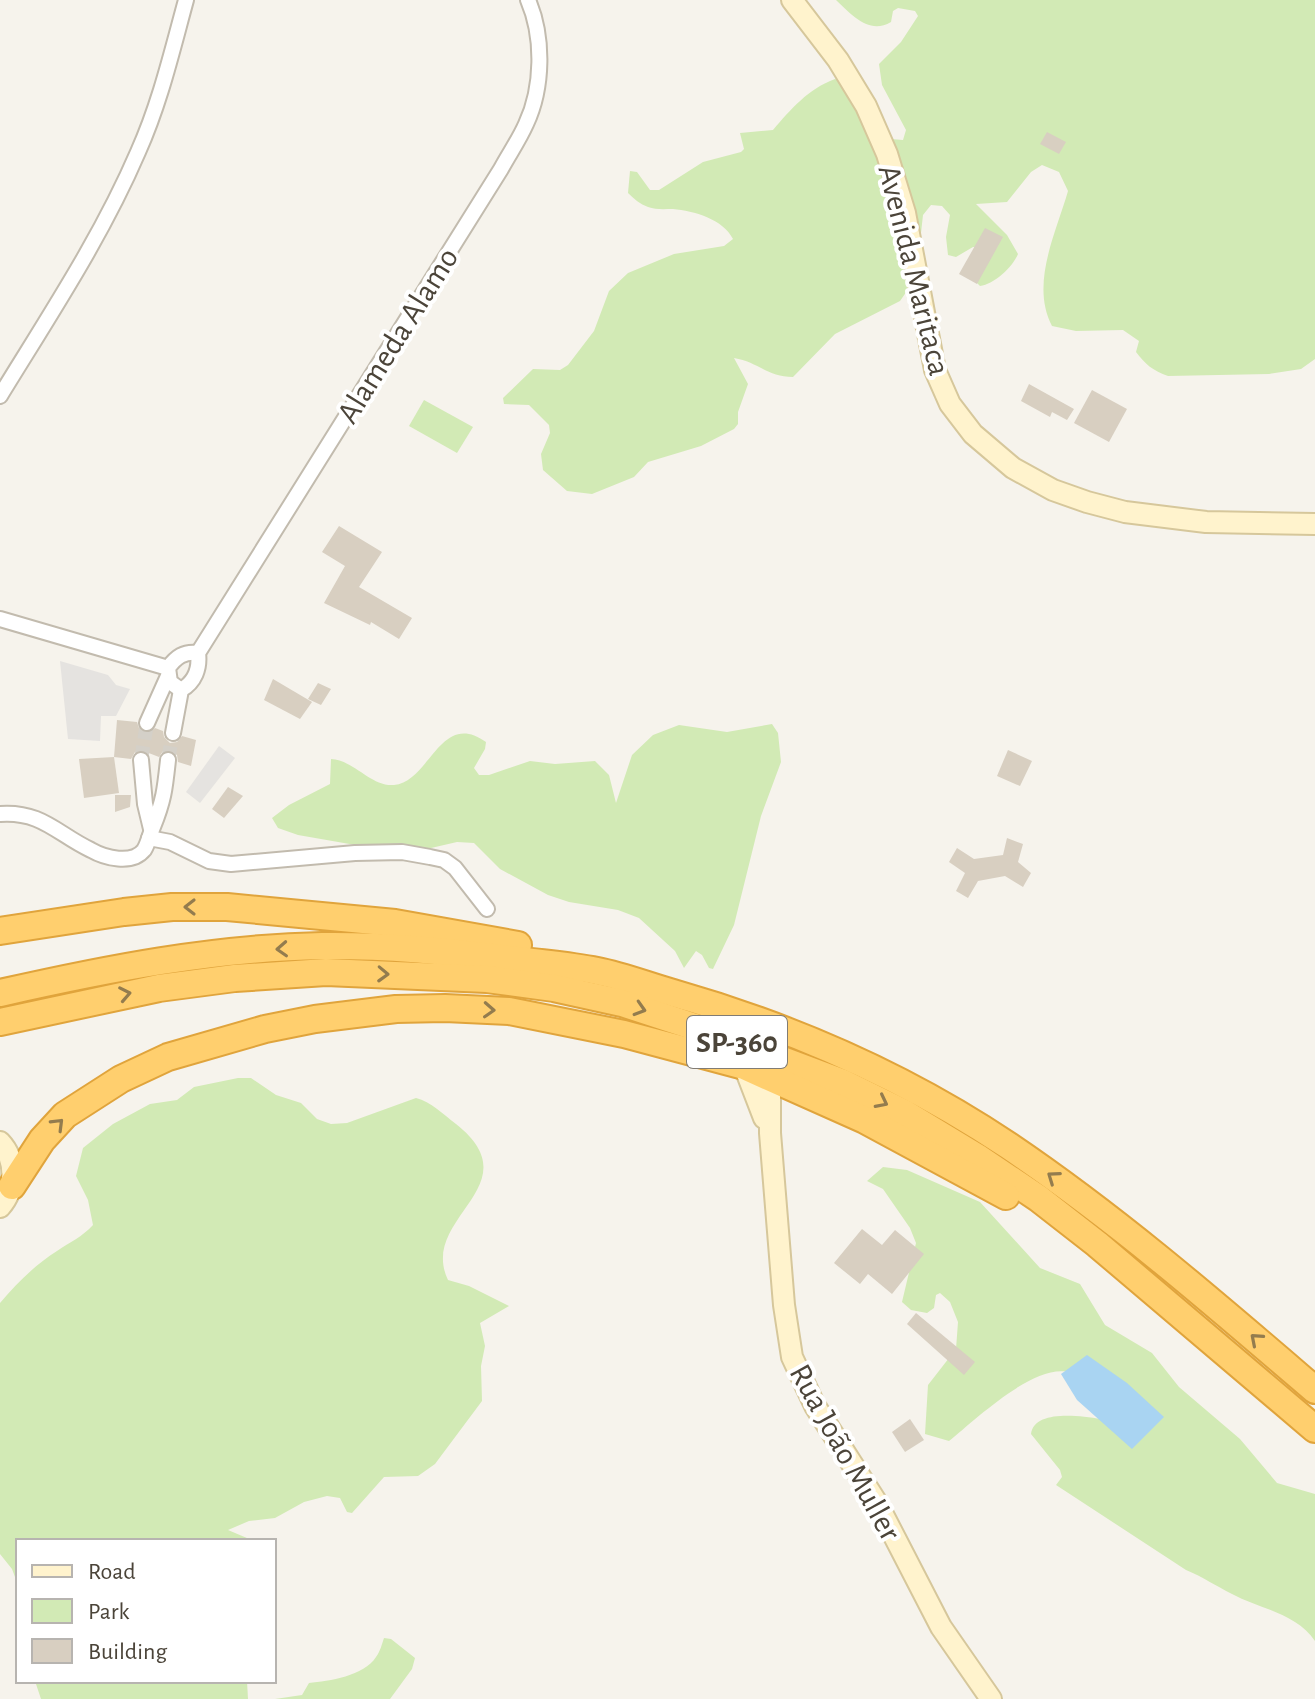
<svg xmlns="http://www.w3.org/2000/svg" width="1315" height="1699" viewBox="0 0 1315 1699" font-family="'Alegreya Sans',sans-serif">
	<rect width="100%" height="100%" fill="#f6f3ec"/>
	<!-- green -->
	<g fill="#d2eab5">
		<path d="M836,0H1315V359L1301,369L1269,374L1168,376C1153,371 1145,364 1136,352L1139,341L1123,330L1076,331L1052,326C1030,284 1056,233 1068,191L1059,172L1042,165L1031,172L1007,202L976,204L1007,235L1018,254C1012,268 994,284 980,286L976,282L981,247H973L956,257L948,255L946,237L950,215L942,206L931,205L923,215L916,278L900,301L835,334L793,377C768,377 758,362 734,358L748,384L738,412V424L734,429L701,446L648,462L634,477L592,494L567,491L543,470L541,454L550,433L549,425L529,405L504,404L503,398L533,369L560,370L568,365L594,331L609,291L628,273L674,254L724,246L733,239C723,219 694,211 673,209C665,209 656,210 648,207C640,204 634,199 628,193L630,171L637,172L650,190H659L703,162L741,152L744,149L740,133L773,130C791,109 808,89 835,79L852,85L891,139L903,140L906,130L882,85L879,64L901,42L918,16L915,11L898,8L893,11L891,22C869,35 852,15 836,0Z"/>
		<polygon points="424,400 473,427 457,453 409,426"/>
		<path d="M772,724L778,733L781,762L761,816L734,925L713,969L709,968L702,955L696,951L684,968L675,951L639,918L618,910L569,902L548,895L500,869L474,843L457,842L418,851L384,850L298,835L278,828L272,818L289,805L330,784L331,759C354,760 371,787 394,785C430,782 440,709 486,742L485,749L474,768L479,775H489L530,761L555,764L595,761L609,775L616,803L632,755L653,735L679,725L727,732Z"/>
		<path d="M238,1078H251L276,1095L301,1103L317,1119L331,1124L347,1123L416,1098C431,1102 443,1114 456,1124C534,1186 418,1217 448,1280L469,1286L509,1306L480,1323L485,1346L481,1366L482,1401L435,1464L418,1476L384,1477L352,1513L347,1512L340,1498L327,1496L304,1502L275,1518L249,1521L228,1530L254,1541H18V1585L12,1569L0,1554V1303C17,1283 35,1265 57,1251C70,1242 82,1237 93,1225L88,1200L76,1176L83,1148L113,1124L150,1104L177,1100L194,1087Z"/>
		<path d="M883,1167L907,1170L980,1202L1040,1268L1080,1284L1105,1325L1152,1353L1179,1387L1240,1439L1277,1483L1315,1494V1641C1296,1613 1260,1609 1232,1594C1216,1586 1203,1577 1186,1570L1056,1485L1062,1477L1060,1470L1031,1434C1035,1403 1106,1420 1128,1424C1116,1414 1084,1378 1072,1373C1037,1360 975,1420 949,1441L925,1434L928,1385L956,1349L958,1322L950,1302L940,1293L936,1295L934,1308L927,1313L911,1310L902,1302L916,1243L910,1228L883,1189L867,1181Z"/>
		<path d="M384,1638L391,1639L415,1658L412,1669L390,1699H275L302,1695L309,1683C329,1681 364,1676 376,1657C380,1652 382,1644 384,1638Z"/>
		<polygon points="35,1681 247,1681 248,1699 41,1699"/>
	</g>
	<!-- parking -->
	<g fill="#e5e3e0">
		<polygon points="60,661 108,675 116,685 130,689 116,716 101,716 100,741 68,739"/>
		<polygon points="219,746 235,758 200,803 186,792"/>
	</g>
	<!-- water -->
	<polygon fill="#a9d4f2" points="1087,1355 1127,1383 1164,1417 1132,1449 1077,1400 1061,1374"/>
	<!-- building -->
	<g fill="#d8cfc1">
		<polygon points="1047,132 1066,142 1059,154 1040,144"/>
		<polygon points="985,228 1003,237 977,284 959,274"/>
		<polygon points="1029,384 1074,409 1067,420 1052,412 1050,417 1021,401"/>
		<polygon points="1092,390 1127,409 1109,442 1074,423"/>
		<polygon points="339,526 382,552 359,587 412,618 399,639 371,622 370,625 324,603 345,566 322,552"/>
		<polygon points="273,679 312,702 300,719 264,700"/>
		<polygon points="318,683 331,689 321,705 308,699"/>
		<polygon points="117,720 137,722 139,728 144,732 149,733 155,728 163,731 164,737 170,743 177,742 182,736 196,740 191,766 178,762 177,755 170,750 163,751 159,757 141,750 135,752 131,759 114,757"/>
		<polygon points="1008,750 1032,761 1020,786 997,776"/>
		<polygon points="114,757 119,793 84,798 79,759"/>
		<polygon points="228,787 243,796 224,818 212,809"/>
		<polygon points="115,795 131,795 130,807 115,812"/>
		<polygon points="1007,838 1023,844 1018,862 1031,873 1023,887 1005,876 978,881 968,898 956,891 965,873 949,862 957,848 974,859 1003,855"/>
		<polygon points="862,1229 882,1245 895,1230 924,1254 892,1294 868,1274 860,1284 834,1263"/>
		<polygon points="916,1313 975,1362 964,1375 907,1324"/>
		<polygon points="910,1419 924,1440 905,1452 892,1432"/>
	</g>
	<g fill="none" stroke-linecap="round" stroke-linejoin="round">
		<!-- street-tunnel -->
		<g stroke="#d4d0c8" stroke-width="14" stroke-dasharray="14 7" stroke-linecap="butt">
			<polyline points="141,760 147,723"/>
			<polyline points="168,760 173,733"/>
		</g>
		<defs>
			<g id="street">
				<path d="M0,396C49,316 101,238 138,152C160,103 172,51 186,0"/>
				<polyline points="0,619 168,668"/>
				<path d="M181,690L170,682L168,668C176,657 184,651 198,653"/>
				<polyline points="147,723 168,676"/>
				<path d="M173,733L181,690C195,682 200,668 198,653L501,169C509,154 519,140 526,124C543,88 544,37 528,0"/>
				<polyline points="141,760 145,804 151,829"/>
				<path d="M0,814C42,811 57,834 91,850C105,858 132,865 144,850C148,844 150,834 153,827C164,800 165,788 168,760"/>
				<polyline points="149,838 170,842 209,861 231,864 355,853 402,852 430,857 444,860 455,868 487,909"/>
			</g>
			<g id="secondary">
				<polyline points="792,0 838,60 866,106 887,154 905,213 935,370 950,404 973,434 1013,468 1053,490 1087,502 1125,512 1206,522 1315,524"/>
				<polyline points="744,1066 764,1118"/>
				<polyline points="777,1079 770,1090 770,1133 784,1305 792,1357 815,1406 877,1503 941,1627 991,1699"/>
				<path d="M0,1142C17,1160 16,1189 0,1207"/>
			</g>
			<g id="highway">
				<polyline points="0,931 124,912 172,907 227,907 395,923 518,945"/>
				<path d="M0,993C106,969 213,948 322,946C390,945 458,952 525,961C549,964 573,966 597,971C623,976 648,986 673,993C792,1027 906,1077 1009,1146C1117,1219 1216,1305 1315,1390"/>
				<polyline points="0,1022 159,988 235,978 326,972 487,979 554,988 622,1003 692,1026 843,1083 906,1114 977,1157 1038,1198 1097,1244 1315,1429"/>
				<polyline points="12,1186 42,1140 65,1115 121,1079 168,1057 265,1029 315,1019 396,1009 445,1008 509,1011 624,1034 744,1066 865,1120 1006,1196"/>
			</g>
		</defs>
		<!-- street casing -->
		<use href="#street" stroke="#c2bbae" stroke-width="18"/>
		<!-- secondary casing -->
		<use href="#secondary" stroke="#d6c79b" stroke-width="24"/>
		<!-- highway casing -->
		<use href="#highway" stroke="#e0a43c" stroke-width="30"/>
		<!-- street -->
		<use href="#street" stroke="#fff" stroke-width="14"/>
		<!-- secondary -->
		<use href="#secondary" stroke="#fff3cd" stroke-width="20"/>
		<!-- highway -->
		<use href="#highway" stroke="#ffcf6e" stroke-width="26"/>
	</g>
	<!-- one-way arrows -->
	<defs><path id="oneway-chevron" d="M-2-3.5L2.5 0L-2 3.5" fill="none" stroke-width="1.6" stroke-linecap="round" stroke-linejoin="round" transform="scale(2)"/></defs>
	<g stroke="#937c4e">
		<use href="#oneway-chevron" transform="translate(190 907) rotate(180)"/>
		<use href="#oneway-chevron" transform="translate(282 949) rotate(177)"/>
		<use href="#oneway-chevron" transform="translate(383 974) rotate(2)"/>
		<use href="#oneway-chevron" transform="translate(125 994) rotate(-11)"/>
		<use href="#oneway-chevron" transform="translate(640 1009) rotate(17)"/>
		<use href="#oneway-chevron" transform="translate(489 1010) rotate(3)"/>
		<use href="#oneway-chevron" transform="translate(882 1102) rotate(27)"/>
		<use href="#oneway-chevron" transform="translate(58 1124) rotate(-45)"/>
		<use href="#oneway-chevron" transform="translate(1053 1177) rotate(-145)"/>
		<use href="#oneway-chevron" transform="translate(1256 1339) rotate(-139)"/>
	</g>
	<g text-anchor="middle" stroke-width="8" stroke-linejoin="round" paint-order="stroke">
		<!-- shield labels -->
		<rect fill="#fff" stroke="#817c74" stroke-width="2" x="687" y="1016" width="100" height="52" rx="6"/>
		<g font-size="30" font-weight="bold" fill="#4b4439">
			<text x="737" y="1052">SP-360</text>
		</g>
		<!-- street labels -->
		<g font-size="32" fill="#4b4439" stroke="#fff">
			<text transform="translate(915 270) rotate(76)" y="11">Avenida Maritaca</text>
			<text transform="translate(397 335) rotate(-58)" y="11">Alameda Alamo</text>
			<text transform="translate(846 1452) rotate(61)" y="11">Rua João Muller</text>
		</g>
	</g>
	<!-- legend -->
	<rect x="16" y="1539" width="260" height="144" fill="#ffffff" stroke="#b7b4b0" stroke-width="2"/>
	<rect x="32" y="1565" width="40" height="12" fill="#fff3cd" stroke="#b7b4b0" stroke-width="2"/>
	<text x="88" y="1579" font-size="24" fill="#4b4439">Road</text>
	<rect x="32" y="1599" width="40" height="24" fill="#d2eab5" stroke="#b7b4b0" stroke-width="2"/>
	<text x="88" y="1619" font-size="24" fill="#4b4439">Park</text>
	<rect x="32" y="1639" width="40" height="24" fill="#d8cfc1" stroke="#b7b4b0" stroke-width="2"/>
	<text x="88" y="1659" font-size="24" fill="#4b4439">Building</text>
</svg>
